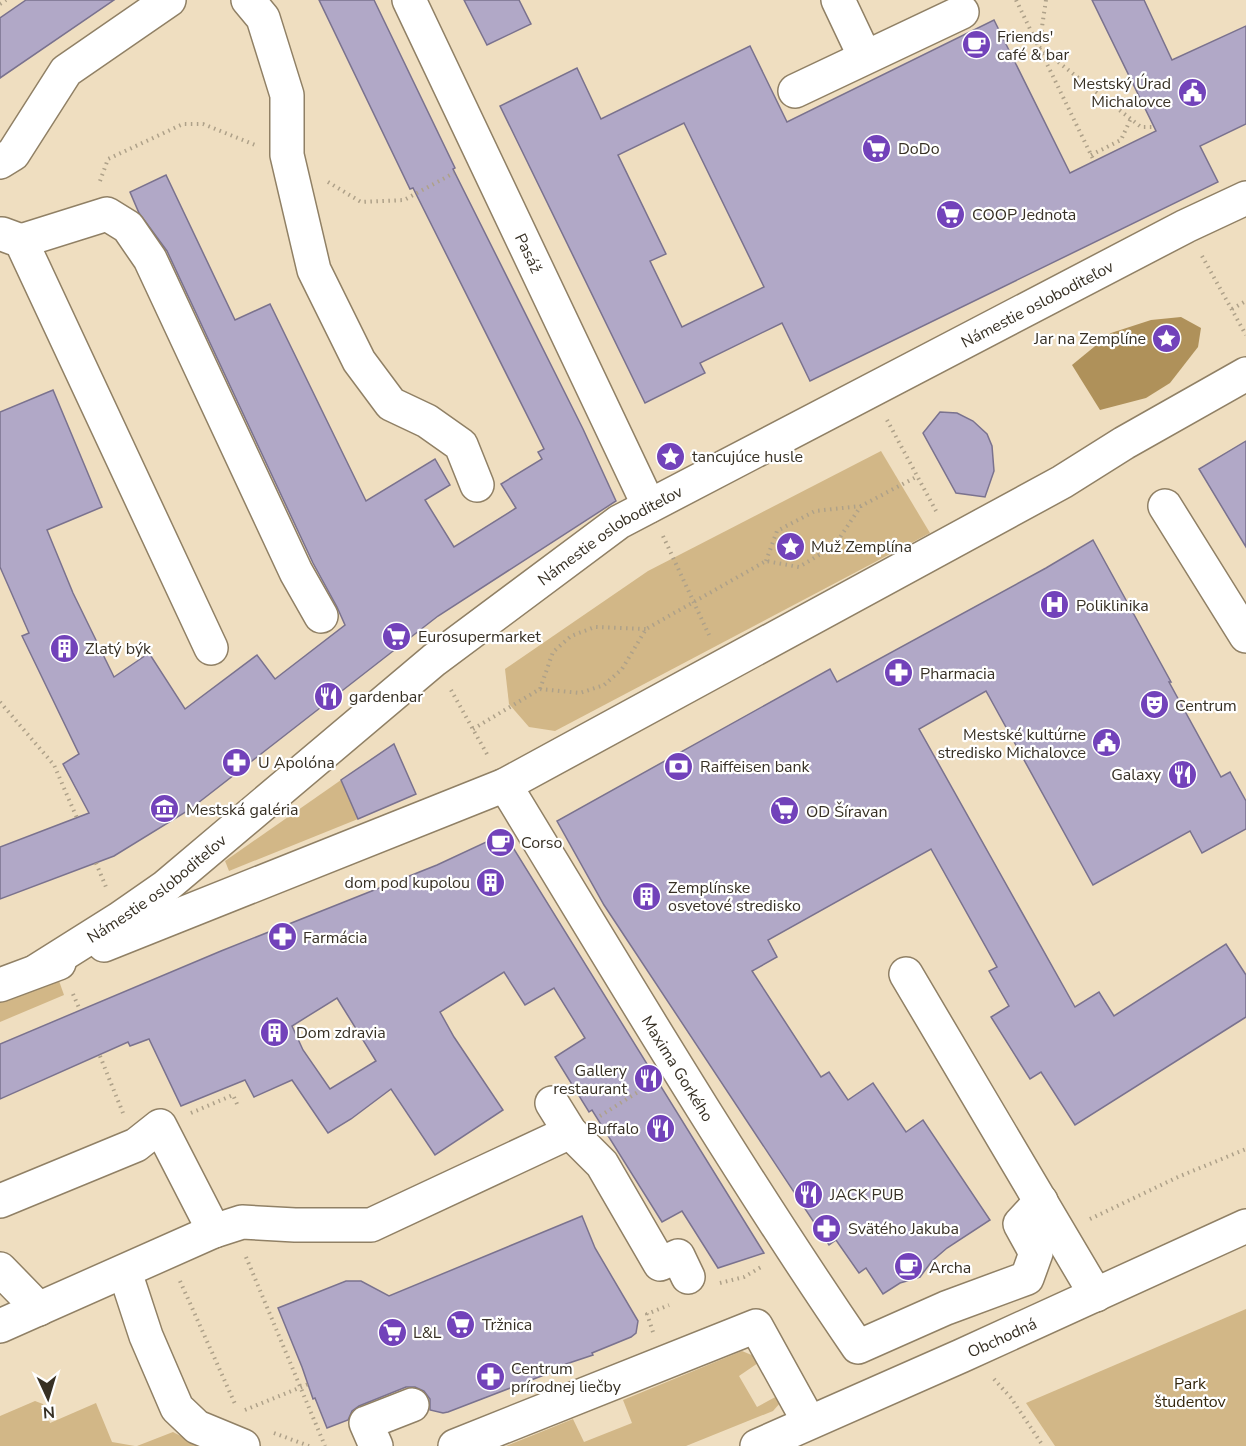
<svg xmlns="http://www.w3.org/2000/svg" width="1246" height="1446" viewBox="0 0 1246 1446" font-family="'Nunito Sans',sans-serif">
	<rect width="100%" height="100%" fill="#efdec0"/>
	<!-- green -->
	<g fill="#d2b787">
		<polygon points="881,451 930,533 555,731 529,727 509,704 505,669 648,571"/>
		<polygon points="341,780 358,819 229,871 225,861"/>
		<polygon points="58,978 64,995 0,1022 0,1001"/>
		<polygon points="1246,1309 1246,1446 1055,1446 1026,1403"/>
		<polygon points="742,1351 754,1356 758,1363 739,1376 757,1407 779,1395 781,1402 773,1411 686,1446 506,1446 573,1419 584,1442 632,1423 623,1400"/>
		<polygon points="35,1401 43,1404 50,1423 96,1403 112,1442 135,1446 0,1446 0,1416"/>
		<polygon points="173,1432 200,1446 137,1446"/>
	</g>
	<!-- water -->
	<polygon fill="#af915a" points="1181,317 1201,328 1198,347 1170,383 1146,398 1100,410 1072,365 1111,333 1151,320"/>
	<!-- building -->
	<g fill="#b1a8c7" stroke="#7a728e" stroke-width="1.5" fill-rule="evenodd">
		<polygon points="26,0 114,0 0,78 0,18"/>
		<polygon points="319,0 374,0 455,168 453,169 583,429 616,501 438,616 189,810 114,856 0,899 0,847 89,813 63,764 79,754 22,636 29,633 0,567 0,412 53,390 102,507 47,530 73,593 114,677 149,653 185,709 257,655 275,679 345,625 337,607 313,563 167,251 139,213 130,192 166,175 235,320 270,304 366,501 435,459 450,485 425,500 454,547 516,508 501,484 542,459 538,452 544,449 413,188 410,189"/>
		<polygon points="464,0 519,0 531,24 487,45"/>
		<path d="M1092,0H1144L1172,60L1246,26V124L1200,146L1218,182L810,381L782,323L700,363L705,373L645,403L500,106L577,68L601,119L750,46L787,122L994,20L1070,173L1156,131ZM684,123L764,287L682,327L650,261L666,254L618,155Z"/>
		<polygon points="940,412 957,413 973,421 987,434 992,446 994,471 985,497 956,493 923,433"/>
		<polygon points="1246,441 1246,547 1199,469"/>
		<polygon points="1093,540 1171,682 1169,682 1221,777 1230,772 1246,801 1246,829 1202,853 1190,831 1093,885 986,691 919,729 1075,1007 1099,992 1114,1016 1226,944 1246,975 1246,1017 1075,1125 1041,1072 1030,1079 991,1017 1009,1006 989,971 997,967 931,849 768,940 777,957 752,971 821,1077 829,1072 848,1100 873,1083 906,1132 923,1120 990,1220 947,1248 932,1261 920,1277 900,1283 883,1294 866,1268 859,1273 836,1240 829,1245 604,905 557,821 830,669 837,682 1046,568"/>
		<polygon points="394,744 416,794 358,819 341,780"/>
		<path d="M499,836L509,841L764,1253L718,1268L682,1211L662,1222L592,1110L589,1112L555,1057L585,1038L554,988L525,1005L504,972L440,1012L454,1037L503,1110L435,1155L391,1089L351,1119L328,1133L292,1080L254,1097L245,1080L181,1106L149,1039L130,1046L128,1042L0,1099V1044L221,951L437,865ZM337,998L376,1061L330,1089L303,1050L292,1026Z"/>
		<polygon points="582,1216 595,1248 638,1321 636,1333 631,1337 592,1353 593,1355 551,1369 552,1372 448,1412 443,1413 430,1410 430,1399 424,1391 415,1387 406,1387 359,1406 352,1411 348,1420 327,1428 315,1398 313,1399 302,1367 278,1308 346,1281 361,1281 389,1296"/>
	</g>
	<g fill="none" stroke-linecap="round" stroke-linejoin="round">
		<defs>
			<g id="minor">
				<polyline points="248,0 263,18 287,95 287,155 314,270 359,361 391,404 427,421 461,445 477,485"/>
				<path id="s1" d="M409,0L649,506"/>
				<polyline points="838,0 865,57"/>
				<polyline points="795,91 962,12"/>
				<polyline points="0,162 13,154 66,71 169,0"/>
				<polyline points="2,234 21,241 211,648"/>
				<polyline points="21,241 107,214 128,227 150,259 296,572 321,616"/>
				<polyline points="1165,506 1246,636"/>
				<path id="s2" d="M505,785C620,974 733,1164 858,1347L946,1308L1027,1278L1036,1253L1020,1224L1041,1201"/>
				<polyline points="104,945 505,785 1062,482 1124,443 1246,374"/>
				<path id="s3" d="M38,970L119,919L165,887L434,660L619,522L1186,226L1246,198"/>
				<polyline points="906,974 1096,1295"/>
				<polyline points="0,985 59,963"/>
				<polyline points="552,1103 570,1132 602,1164 660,1264 678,1256 688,1277"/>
				<polyline points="0,1201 136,1145 160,1126 214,1231"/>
				<polyline points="0,1269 39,1309"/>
				<polyline points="125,1272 146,1336 177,1408 197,1427 243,1446"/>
				<polyline points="0,1326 214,1231 242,1222 295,1225 371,1225 570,1132"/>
				<polyline points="376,1446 366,1423 412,1405"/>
				<polyline points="455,1446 756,1326 809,1422"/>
				<path id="s4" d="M757,1446L961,1356L1246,1226"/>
			</g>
		</defs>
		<!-- minor casing -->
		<use href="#minor" stroke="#908065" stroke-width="36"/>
		<!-- path -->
		<g stroke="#aea189" stroke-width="4" stroke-dasharray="1.5 4.5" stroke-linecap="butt">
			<polyline points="1016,0 1094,161"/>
			<polyline points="1046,0 1039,47 1141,127 1154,127"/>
			<polyline points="0,4 6,0"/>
			<polyline points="1091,155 1121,140 1131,118"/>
			<polyline points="100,181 108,159 183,124 203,124 255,145"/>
			<polyline points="328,182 361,202 404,200 454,173"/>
			<polyline points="1202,256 1246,335"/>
			<polyline points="1232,309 1246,301"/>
			<polyline points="887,420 936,511"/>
			<polyline points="663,536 709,635"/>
			<polyline points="766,561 777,531 815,511 861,506 918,476"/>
			<polyline points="540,689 553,652 571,636 595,627 646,629"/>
			<polyline points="451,690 488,756"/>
			<polyline points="0,702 54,765 77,818"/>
			<polyline points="473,729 540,689 580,693 604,685 622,669 646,629 766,561 799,567 834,546 861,506"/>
			<polyline points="96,863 106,887"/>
			<polyline points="73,994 80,1010"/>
			<polyline points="100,1056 123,1113"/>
			<polyline points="191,1113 233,1095 237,1104"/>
			<polyline points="600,1116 649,1085"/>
			<polyline points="1090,1219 1178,1177 1246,1149"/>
			<polyline points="246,1257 325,1446"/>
			<polyline points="180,1281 236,1406"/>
			<polyline points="720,1283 744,1277 763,1266"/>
			<polyline points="653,1332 647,1314 669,1305"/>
			<polyline points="994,1379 1011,1398 1043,1446"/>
			<polyline points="245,1410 311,1383"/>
			<polyline points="274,1433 309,1446"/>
		</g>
		<!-- minor -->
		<use href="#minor" stroke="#fff" stroke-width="33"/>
	</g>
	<!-- icons -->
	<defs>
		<symbol id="cafe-disc" viewBox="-11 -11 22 22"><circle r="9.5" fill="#7242ba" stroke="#fff"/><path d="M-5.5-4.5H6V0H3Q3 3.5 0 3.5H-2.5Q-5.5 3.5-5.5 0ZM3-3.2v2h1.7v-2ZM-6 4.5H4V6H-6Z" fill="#fff"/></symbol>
		<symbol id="civic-disc" viewBox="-11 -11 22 22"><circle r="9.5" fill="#7242ba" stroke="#fff"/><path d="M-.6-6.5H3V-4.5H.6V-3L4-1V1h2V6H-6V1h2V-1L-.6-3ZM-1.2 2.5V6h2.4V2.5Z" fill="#fff"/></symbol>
		<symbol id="supermarket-disc" viewBox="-11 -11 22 22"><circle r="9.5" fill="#7242ba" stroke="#fff"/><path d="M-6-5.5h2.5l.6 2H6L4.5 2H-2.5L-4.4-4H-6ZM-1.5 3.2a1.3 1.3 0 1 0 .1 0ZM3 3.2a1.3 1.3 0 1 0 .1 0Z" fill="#fff"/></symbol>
		<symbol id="sight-disc" viewBox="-11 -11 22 22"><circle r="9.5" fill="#7242ba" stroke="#fff"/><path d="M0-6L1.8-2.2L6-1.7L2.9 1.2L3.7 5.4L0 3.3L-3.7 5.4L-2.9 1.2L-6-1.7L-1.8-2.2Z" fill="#fff"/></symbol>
		<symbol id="hospital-disc" viewBox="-11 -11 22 22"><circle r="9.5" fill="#7242ba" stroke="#fff"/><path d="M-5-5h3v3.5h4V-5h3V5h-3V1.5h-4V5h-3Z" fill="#fff"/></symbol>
		<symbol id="building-disc" viewBox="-11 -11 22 22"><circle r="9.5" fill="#7242ba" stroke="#fff"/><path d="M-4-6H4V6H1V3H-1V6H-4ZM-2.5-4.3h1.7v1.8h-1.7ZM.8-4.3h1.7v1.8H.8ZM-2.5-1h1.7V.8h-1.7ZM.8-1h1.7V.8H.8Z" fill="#fff"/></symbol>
		<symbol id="pharmacy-disc" viewBox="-11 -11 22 22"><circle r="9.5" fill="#7242ba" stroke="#fff"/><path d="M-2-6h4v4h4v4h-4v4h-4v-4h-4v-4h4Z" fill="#fff"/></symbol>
		<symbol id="restaurant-disc" viewBox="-11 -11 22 22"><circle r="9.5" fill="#7242ba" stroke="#fff"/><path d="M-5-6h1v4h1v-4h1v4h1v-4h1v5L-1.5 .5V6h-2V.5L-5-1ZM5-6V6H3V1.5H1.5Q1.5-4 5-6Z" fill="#fff"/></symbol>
		<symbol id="theatre-disc" viewBox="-11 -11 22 22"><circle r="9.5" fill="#7242ba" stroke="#fff"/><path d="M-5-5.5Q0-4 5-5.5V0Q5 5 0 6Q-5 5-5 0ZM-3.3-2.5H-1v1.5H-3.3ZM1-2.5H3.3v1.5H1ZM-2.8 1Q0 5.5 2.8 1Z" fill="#fff"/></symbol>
		<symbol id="bank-disc" viewBox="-11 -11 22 22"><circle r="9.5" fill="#7242ba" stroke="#fff"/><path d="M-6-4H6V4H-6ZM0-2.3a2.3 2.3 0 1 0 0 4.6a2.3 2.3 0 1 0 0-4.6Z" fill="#fff"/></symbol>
		<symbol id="museum-disc" viewBox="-11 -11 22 22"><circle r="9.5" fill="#7242ba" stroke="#fff"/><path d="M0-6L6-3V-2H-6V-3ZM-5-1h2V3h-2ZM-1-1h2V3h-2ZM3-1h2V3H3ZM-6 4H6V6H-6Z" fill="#fff"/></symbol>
	</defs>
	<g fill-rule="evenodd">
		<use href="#cafe-disc" x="960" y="28" width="33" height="33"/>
		<use href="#civic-disc" x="1176" y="76" width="33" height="33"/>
		<use href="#supermarket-disc" x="860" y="132" width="33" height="33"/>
		<use href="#supermarket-disc" x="934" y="198" width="33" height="33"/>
		<use href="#sight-disc" x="1150" y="322" width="33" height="33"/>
		<use href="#sight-disc" x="654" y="440" width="33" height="33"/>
		<use href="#sight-disc" x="774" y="530" width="33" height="33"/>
		<use href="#hospital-disc" x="1038" y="588" width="33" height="33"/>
		<use href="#supermarket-disc" x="380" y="620" width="33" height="33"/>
		<use href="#building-disc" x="48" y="632" width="33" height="33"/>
		<use href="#pharmacy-disc" x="882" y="656" width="33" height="33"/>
		<use href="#restaurant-disc" x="312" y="680" width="33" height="33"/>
		<use href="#theatre-disc" x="1138" y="688" width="33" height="33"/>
		<use href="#civic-disc" x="1090" y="726" width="33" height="33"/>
		<use href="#pharmacy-disc" x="220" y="746" width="33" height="33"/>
		<use href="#bank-disc" x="662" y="750" width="33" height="33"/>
		<use href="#restaurant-disc" x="1166" y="758" width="33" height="33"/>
		<use href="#museum-disc" x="148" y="792" width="33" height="33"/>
		<use href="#supermarket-disc" x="768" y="794" width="33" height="33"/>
		<use href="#cafe-disc" x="484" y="826" width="33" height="33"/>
		<use href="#building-disc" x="474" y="866" width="33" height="33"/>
		<use href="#building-disc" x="630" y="880" width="33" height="33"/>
		<use href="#pharmacy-disc" x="266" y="920" width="33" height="33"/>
		<use href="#building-disc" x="258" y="1016" width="33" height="33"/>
		<use href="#restaurant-disc" x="632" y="1062" width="33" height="33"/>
		<use href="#restaurant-disc" x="644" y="1112" width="33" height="33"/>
		<use href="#restaurant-disc" x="792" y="1178" width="33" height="33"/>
		<use href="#pharmacy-disc" x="810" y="1212" width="33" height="33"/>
		<use href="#cafe-disc" x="892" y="1250" width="33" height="33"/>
		<use href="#supermarket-disc" x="444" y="1308" width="33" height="33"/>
		<use href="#supermarket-disc" x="376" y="1316" width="33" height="33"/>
		<use href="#pharmacy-disc" x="474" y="1360" width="33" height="33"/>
	</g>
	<g text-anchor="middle" stroke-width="4.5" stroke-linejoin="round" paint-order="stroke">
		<!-- poi labels -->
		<g font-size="16" fill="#373024" stroke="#fff" text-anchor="start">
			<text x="997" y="42">Friends'<tspan x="997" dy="18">café &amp; bar</tspan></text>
			<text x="1171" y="89" text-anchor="end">Mestský Úrad<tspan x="1171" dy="18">Michalovce</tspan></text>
			<text x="898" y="154">DoDo</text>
			<text x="972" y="220">COOP Jednota</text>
			<text x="1146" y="344" text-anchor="end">Jar na Zemplíne</text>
			<text x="692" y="462">tancujúce husle</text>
			<text x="811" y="552">Muž Zemplína</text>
			<text x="1076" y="611">Poliklinika</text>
			<text x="418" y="642">Eurosupermarket</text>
			<text x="85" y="654">Zlatý býk</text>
			<text x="920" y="679">Pharmacia</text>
			<text x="349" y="702">gardenbar</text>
			<text x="1175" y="711">Centrum</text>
			<text x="1086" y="740" text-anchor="end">Mestské kultúrne<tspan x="1086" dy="18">stredisko Michalovce</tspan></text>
			<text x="258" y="768">U Apolóna</text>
			<text x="700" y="772">Raiffeisen bank</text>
			<text x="1161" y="780" text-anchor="end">Galaxy</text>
			<text x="186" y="815">Mestská galéria</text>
			<text x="806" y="817">OD Šíravan</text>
			<text x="521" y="848">Corso</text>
			<text x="470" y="888" text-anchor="end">dom pod kupolou</text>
			<text x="668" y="893">Zemplínske<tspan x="668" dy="18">osvetové stredisko</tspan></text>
			<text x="303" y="943">Farmácia</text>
			<text x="296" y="1038">Dom zdravia</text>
			<text x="627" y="1076" text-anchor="end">Gallery<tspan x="627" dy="18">restaurant</tspan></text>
			<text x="639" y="1134" text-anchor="end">Buffalo</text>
			<text x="830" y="1200">JACK PUB</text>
			<text x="848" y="1234">Svätého Jakuba</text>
			<text x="929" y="1273">Archa</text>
			<text x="482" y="1330">Tržnica</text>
			<text x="413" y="1338">L&amp;L</text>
			<text x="511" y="1374">Centrum<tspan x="511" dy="18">prírodnej liečby</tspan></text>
		</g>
		<!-- street labels -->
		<g font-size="16" fill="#373024" stroke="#fff">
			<text dy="6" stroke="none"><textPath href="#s1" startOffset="280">Pasáž</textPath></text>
			<text dy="6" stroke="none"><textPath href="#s3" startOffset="1206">Námestie osloboditeľov</textPath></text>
			<text dy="6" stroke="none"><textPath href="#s3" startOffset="720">Námestie osloboditeľov</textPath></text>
			<text dy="6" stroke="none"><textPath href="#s3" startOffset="144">Námestie osloboditeľov</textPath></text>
			<text dy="6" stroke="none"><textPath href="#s2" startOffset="332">Maxima Gorkého</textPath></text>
			<text dy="6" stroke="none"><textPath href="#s4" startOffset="268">Obchodná</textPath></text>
		</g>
		<!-- park labels -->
		<g font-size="16" fill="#35270d" stroke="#fff">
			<text x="1190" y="1389">Park<tspan x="1190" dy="18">študentov</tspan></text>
		</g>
	</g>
	<!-- north arrow -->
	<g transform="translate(48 1398) rotate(176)" stroke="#ffffff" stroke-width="4.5" paint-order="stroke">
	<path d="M0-4.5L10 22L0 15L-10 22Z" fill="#373024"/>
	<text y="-9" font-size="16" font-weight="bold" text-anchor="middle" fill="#373024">N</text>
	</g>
</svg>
